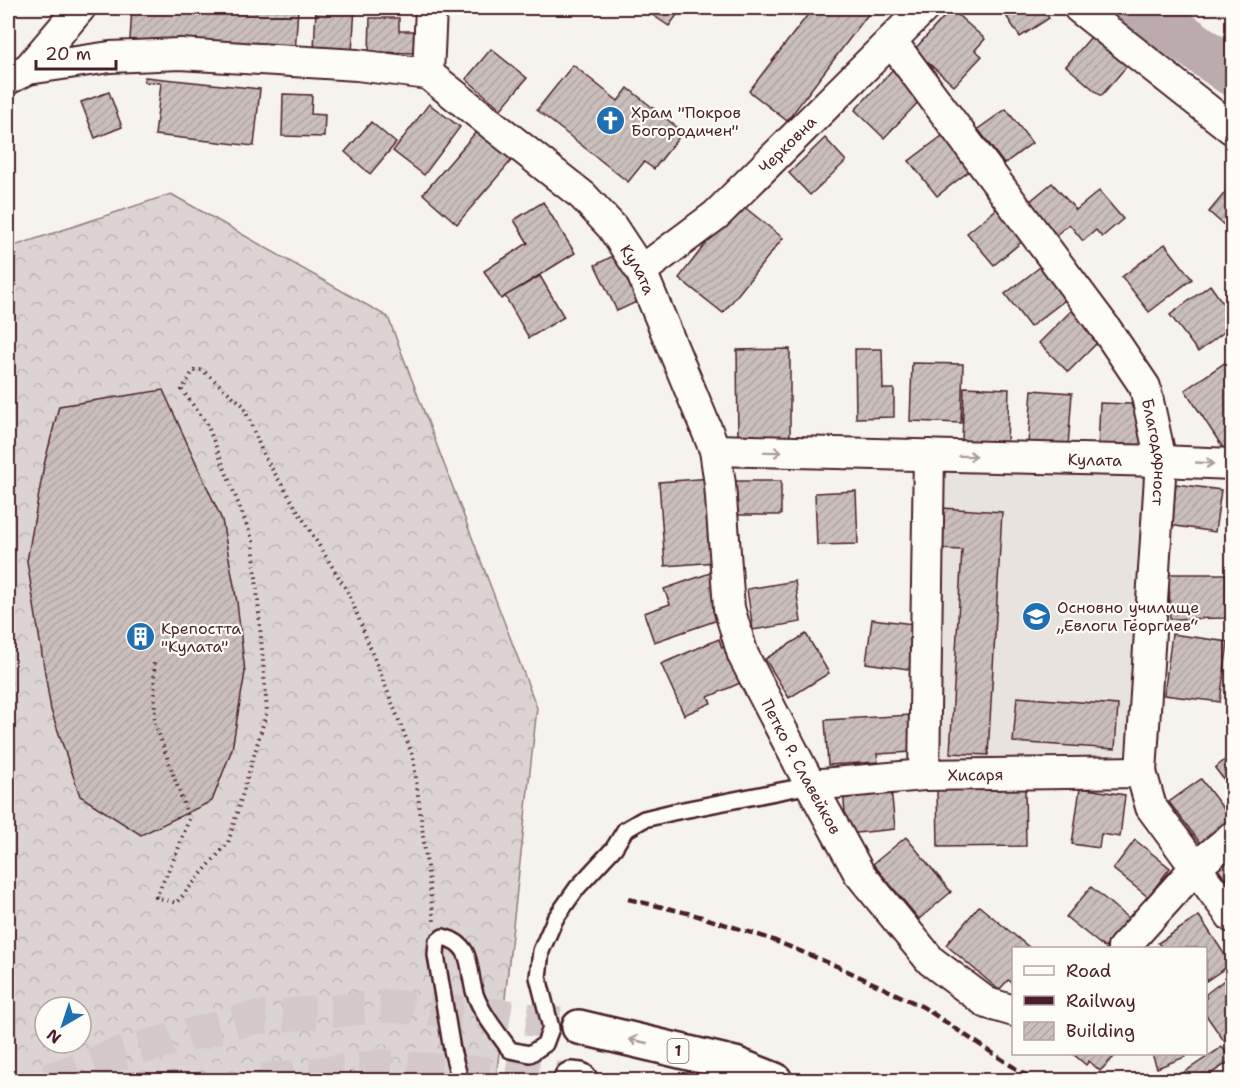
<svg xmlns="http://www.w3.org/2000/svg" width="1240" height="1088" viewBox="0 0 1240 1088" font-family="'Shantell Sans',sans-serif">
	<defs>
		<pattern id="forest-crowns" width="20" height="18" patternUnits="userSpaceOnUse" patternTransform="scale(1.5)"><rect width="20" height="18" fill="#dcd4d2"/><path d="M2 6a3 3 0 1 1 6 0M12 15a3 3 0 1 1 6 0" fill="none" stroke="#beb6b4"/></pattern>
		<pattern id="building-hatch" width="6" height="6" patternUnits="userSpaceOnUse" patternTransform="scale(1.5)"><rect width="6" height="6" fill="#cbbfbe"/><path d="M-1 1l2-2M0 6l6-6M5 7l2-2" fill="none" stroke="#b0a4a3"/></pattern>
	</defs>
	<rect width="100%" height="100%" fill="#f6f3ef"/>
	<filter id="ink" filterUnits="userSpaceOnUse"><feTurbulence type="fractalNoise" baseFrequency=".0167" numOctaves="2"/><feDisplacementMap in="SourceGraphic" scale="12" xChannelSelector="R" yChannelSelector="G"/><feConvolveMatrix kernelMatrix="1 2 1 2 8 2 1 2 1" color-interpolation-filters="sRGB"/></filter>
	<g filter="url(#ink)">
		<!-- built -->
		<polygon fill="#e9e3e0" points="938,466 1148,468 1124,763 934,764"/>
		<!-- forest -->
		<path fill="url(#forest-crowns)" stroke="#937a7e" stroke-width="1.5" fill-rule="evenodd" d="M171,194L388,317L537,708L496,1080H8V248ZM45,1007H81V1043H45Z"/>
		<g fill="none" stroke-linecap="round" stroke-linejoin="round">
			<!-- river -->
			<polyline stroke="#bbabac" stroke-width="48" points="1141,8 1232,72"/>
		</g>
		<!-- building -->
		<g fill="url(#building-hatch)" stroke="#4a1f2b" stroke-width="1.5">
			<polygon points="132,8 298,8 295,54 130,40"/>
			<polygon points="316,8 355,8 352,52 314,50"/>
			<polygon points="642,8 682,8 669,26"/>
			<polygon points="813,8 873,8 787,121 749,91"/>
			<polygon points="1001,8 1042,8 1049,18 1020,37"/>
			<polygon points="951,9 985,39 975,50 982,56 954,86 914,50"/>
			<polygon points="370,18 399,18 399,31 416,31 416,53 369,52"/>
			<polygon points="1097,30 1132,60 1101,96 1066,66"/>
			<polygon points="491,49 527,78 501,109 466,79"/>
			<polygon points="573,65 618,101 628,88 683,132 654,169 644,162 628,182 537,110"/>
			<polygon points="895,67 925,95 884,138 855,110"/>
			<polygon points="145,77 260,89 254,146 155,135 161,83 144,82"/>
			<polygon points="109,92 122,127 95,138 81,102"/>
			<polygon points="283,94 312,95 311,114 325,115 324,137 282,136"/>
			<polygon points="429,104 460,127 424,175 393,151"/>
			<polygon points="1006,109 1032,143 1004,164 978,129"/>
			<polygon points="371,122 396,143 370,174 345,152"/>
			<polygon points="482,125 516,155 457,224 423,194"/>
			<polygon points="946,133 973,168 937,196 909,161"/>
			<polygon points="825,138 846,161 810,195 789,173"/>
			<polygon points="1052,183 1076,210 1099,191 1123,219 1102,237 1096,230 1083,241 1069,224 1056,235 1029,202"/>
			<polygon points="1232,184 1232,232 1209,212"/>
			<polygon points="543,202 575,253 501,299 484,271 528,243 514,220"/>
			<polygon points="738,202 783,238 723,313 679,278"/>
			<polygon points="999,207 1025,239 994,265 967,233"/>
			<polygon points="1165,244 1192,279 1149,312 1122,277"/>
			<polygon points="619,253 641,300 617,311 595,265"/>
			<polygon points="1044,264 1069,297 1030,327 1005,294"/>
			<polygon points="540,276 564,317 529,338 505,296"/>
			<polygon points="1210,285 1232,316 1232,326 1198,352 1170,315"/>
			<polygon points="1072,310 1101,339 1068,372 1039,343"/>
			<polygon points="790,349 790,440 738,440 737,350"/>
			<polygon points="855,349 882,349 883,389 894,389 894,417 856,418"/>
			<polygon points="1232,358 1232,446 1225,451 1185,390"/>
			<polygon points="912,363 963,364 961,423 910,421"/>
			<polygon points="964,387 1009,389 1007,443 962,441"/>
			<polygon points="163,390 222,520 237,602 245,672 232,749 212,801 141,835 80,796 51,710 27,561 44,465 59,406"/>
			<polygon points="1032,390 1072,393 1068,447 1028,444"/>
			<polygon points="1100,403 1131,404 1149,451 1098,449"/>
			<polygon points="711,478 717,562 665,566 659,482"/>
			<rect x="735" y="481" width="46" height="34"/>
			<polygon points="1176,484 1221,490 1215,532 1170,525"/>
			<polygon points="856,491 858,544 817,545 815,493"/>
			<polygon points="942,508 1002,512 988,755 950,753 962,550 940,549"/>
			<polygon points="1232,516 1232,552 1228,552"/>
			<polygon points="716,571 725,599 713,604 718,620 654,642 644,613 670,604 664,589"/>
			<polygon points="1169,574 1226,574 1227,618 1170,619"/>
			<polygon points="795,581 801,622 753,630 747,589"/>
			<polygon points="872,619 921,625 915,670 866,663"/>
			<polygon points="806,634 829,673 789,698 765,659"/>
			<polygon points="1172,634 1228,642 1220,702 1164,695"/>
			<polygon points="719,639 722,648 733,643 749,679 708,697 711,703 684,715 661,664"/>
			<polygon points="1017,697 1118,705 1115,749 1013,742"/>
			<polygon points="911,715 913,752 877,754 878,762 828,765 825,720"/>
			<polygon points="1232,754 1232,790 1215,768"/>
			<polygon points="1201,779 1232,820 1201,844 1169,802"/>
			<polygon points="891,787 895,829 847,834 843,791"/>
			<polygon points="1080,788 1125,795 1120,837 1101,834 1099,848 1072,844"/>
			<polygon points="1025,789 1026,846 938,847 937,790"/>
			<polygon points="906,837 951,892 919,919 873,864"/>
			<polygon points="1135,840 1170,868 1148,897 1113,869"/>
			<polygon points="1232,851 1232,887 1215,866"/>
			<polygon points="1091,887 1129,919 1105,948 1066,917"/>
			<polygon points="979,906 1030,948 1014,948 1014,984 1008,980 999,990 946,945"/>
			<polygon points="1199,916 1231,964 1206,981 1206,948 1162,948 1158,943"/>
			<polygon points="1232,974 1232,1034 1224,1041 1206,1015 1206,994"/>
			<polygon points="1222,1047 1232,1060 1201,1080 1188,1080 1183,1073"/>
			<polygon points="1073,1054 1117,1054 1100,1071 1089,1061 1086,1065"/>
			<polygon points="1152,1054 1183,1054 1185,1057 1157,1068"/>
		</g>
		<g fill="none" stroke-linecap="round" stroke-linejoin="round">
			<!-- primary-tunnel -->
			<g stroke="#d4c9c8" stroke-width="33" stroke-dasharray="33 16" stroke-linecap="butt">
				<polyline points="47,1080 118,1054 253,1018 390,1006 508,1016 579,1027"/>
				<polyline points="262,1080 381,1066 571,1079"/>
			</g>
			<defs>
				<path id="lane" d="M460,1080L452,1050L436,955L437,942L443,937C475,945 467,970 475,994C482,1014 498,1033 510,1050L530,1054L545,1044L551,1028L538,977L541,951L555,919L577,888L614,848L625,830L644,819L673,812L811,785"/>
				<g id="street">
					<polyline points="1079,8 1232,129"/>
					<path id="s1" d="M892,42L1106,329L1145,387L1161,461L1141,772L1151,807L1232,917"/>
					<polyline points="28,69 80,8"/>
					<polyline points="428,74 431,8"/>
					<path id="s2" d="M8,79L28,69L110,57L180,54L357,65L428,74L583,196L612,227L641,271L715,450L720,484L729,608L743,655L802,769L859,873L931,961L987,1003L1014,1011"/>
					<path id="s3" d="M641,271L716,215L924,8"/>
					<path id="s4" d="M715,450L1161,461L1232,464"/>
					<polyline points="924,775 929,455"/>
					<path id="s5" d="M811,785L924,775L1141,772"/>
					<polyline points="1123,948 1196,867 1232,837"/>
				</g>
				<g id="primary">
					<polyline points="579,1027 735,1064 775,1080"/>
					<polyline points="571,1079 580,1080"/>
				</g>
			</defs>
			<!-- lane casing -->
			<use href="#lane" stroke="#4a1f2b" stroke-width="20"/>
			<!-- street casing -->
			<use href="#street" stroke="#4a1f2b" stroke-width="34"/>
			<!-- primary casing -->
			<use href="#primary" stroke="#4a1f2b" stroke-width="38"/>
			<!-- path -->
			<polyline stroke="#4a1f2b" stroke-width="4" stroke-dasharray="1.5 4.5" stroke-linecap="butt" points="154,663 155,723 189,819 177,852 156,897 176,903 228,843 267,711 253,541 207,424 182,390 193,371 202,370 243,405 264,456 349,594 413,756 434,921"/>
			<!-- lane -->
			<use href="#lane" stroke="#fdfcf7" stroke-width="15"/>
			<!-- street -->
			<use href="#street" stroke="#fdfcf7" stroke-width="30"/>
			<!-- primary -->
			<use href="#primary" stroke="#fdfcf7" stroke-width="33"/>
			<!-- rail -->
			<polyline stroke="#4a1f2b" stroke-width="4.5" stroke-dasharray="9 4.5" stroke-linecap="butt" points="628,899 692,914 768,938 839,967 923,1007 1033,1080"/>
		</g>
		<!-- one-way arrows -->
		<defs><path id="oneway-shaft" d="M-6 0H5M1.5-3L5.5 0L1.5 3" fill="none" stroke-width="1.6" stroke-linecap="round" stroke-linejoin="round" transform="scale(1.5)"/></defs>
		<g stroke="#ac999b">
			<use href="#oneway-shaft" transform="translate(773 452) rotate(1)"/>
			<use href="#oneway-shaft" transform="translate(968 456) rotate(1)"/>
			<use href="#oneway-shaft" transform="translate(1205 463) rotate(3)"/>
			<use href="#oneway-shaft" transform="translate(638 1041) rotate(-167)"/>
		</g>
	</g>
	<!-- icons -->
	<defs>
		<symbol id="church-disc" viewBox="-11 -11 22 22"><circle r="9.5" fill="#1f6fb2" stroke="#fdfcf7"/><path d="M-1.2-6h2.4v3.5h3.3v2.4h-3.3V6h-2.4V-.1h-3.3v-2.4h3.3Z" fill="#fff"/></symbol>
		<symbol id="school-disc" viewBox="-11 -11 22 22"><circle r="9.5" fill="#1f6fb2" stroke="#fdfcf7"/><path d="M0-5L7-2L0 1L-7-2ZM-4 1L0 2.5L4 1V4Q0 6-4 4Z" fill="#fff"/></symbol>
		<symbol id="building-disc" viewBox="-11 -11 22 22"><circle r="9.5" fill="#1f6fb2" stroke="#fdfcf7"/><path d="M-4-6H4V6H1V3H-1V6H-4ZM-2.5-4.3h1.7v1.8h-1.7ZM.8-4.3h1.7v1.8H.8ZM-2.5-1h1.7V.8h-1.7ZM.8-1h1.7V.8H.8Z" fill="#fff"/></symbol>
	</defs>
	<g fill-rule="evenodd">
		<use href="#church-disc" x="594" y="104" width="33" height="33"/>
		<use href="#school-disc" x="1020" y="600" width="33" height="33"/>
		<use href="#building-disc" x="124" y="620" width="33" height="33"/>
	</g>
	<g text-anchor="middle" stroke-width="4.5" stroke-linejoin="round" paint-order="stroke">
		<!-- shield labels -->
		<rect fill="#fdfcf7" stroke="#806168" stroke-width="1.5" x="667.5" y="1039" width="21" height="24" rx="4.5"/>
		<g font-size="15" font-weight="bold" fill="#4a1f2b">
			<text x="678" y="1056">1</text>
		</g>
		<!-- poi labels -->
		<g font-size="16" fill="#4a1f2b" stroke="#fdfcf7" text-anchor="start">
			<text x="631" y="118">Храм "Покров<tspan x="631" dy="18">Богородичен"</tspan></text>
			<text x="1057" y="613">Основно училище<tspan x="1057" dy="18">„Евлоги Георгиев“</tspan></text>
			<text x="161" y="634">Крепостта<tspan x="161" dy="18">"Кулата"</tspan></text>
		</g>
		<!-- street labels -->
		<g font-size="16" fill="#4a1f2b" stroke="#fdfcf7">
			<text dy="6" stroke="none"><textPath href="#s3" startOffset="194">Черковна</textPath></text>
			<text dy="6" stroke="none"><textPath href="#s2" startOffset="714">Кулата</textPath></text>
			<text dy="6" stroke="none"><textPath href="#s1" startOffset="494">Благодарност</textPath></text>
			<text dy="6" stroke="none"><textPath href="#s4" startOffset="380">Кулата</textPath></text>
			<text dy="6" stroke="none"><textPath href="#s2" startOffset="1244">Петко Р. Славейков</textPath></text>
			<text dy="6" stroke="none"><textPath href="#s5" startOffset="165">Хисаря</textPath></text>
		</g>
	</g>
	<!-- margin -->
	<rect width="1240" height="1088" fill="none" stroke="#fdfcf7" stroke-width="30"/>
	<rect x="15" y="15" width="1210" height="1058" fill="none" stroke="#4a1f2b" stroke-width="2" filter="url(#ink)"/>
	<!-- legend -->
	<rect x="1012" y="947" width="195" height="108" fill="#fdfcf7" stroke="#b5a4a5" stroke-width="1.5"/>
	<rect x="1024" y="966" width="30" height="9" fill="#fdfcf7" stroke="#b5a4a5" stroke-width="1.5"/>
	<text x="1066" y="977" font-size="18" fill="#4a1f2b">Road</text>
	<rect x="1024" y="996" width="30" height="9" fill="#4a1f2b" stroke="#b5a4a5" stroke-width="1.5"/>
	<text x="1066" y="1007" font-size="18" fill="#4a1f2b">Railway</text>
	<rect x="1024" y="1022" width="30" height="18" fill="url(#building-hatch)" stroke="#b5a4a5" stroke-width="1.5"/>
	<text x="1066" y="1037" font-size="18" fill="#4a1f2b">Building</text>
	<!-- north arrow -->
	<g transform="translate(63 1025) rotate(219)"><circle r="28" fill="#fdfcf7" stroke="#b5a4a5" stroke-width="1.5"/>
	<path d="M0-4.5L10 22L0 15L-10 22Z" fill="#1f6fb2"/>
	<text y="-9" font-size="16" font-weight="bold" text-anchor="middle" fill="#4a1f2b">N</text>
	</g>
	<!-- scale -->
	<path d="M36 60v9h80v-9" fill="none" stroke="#4a1f2b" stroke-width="3"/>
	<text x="45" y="60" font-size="18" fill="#4a1f2b" stroke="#fdfcf7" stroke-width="4.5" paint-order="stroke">20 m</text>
</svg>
